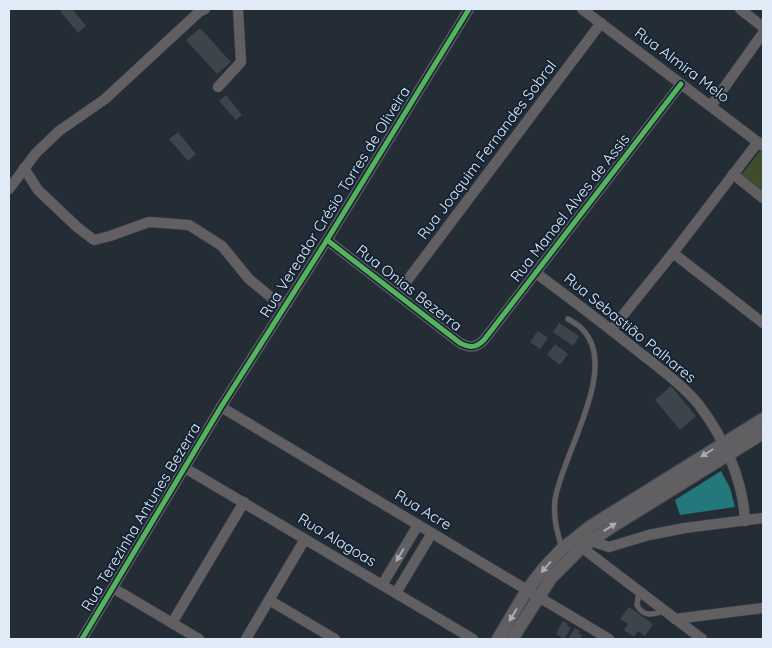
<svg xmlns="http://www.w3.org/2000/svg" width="772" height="648" viewBox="0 0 772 648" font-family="Quicksand,sans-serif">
	<rect width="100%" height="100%" fill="#242d36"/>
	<!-- green -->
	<polygon fill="#404d2c" points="760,151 763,153 763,191 742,174"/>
	<!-- water -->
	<polygon fill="#23787c" points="721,471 730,488 735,507 680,515 675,500"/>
	<!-- building -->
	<g fill="#3d444c">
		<polygon points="63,9 72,9 86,26 78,33 60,11"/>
		<polygon points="200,28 231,62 217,74 186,40"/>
		<polygon points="226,95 242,115 236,120 219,101"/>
		<polygon points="178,132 196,154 188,161 169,139"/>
		<polygon points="559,323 579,336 573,346 553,332"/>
		<polygon points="538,331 548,338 540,349 530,342"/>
		<polygon points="555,344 568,354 560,365 547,355"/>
		<polygon points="671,386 696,416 680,430 655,400"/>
		<polygon points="629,607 653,624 645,636 638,631 634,637 624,630 628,624 620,619"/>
		<polygon points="563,621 568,624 567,626 571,628 564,639 556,634"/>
		<polygon points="575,628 580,631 578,633 582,635 580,639 568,639"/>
	</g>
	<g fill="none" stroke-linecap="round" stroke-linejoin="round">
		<defs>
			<g id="service">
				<path d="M562,548C557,532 553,517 555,500C561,456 620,369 583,330C579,325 573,322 568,319"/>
				<path d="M639,592L637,605C643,617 653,615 663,611"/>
			</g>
			<g id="minor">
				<polyline points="582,9 763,146"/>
				<polyline points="740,9 763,27"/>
				<polyline points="218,87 241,62 238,9"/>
				<polyline points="711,106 763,33"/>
				<polyline points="24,168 38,190 77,227 94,240 110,236 149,222 189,225 222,246 249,279 272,298 287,304"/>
				<polyline points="733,174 763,198"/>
				<polyline points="9,189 36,153 59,131 105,99 199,12 205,9"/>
				<path d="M327,240L460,343C470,348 476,348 484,340L681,84"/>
				<polyline points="673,253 763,323"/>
				<path d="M536,273C571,299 605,325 639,352C658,367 684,386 699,405C724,438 743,479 745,521"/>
				<polyline points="397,294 601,23"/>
				<polyline points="611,330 673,253 758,142"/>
				<polyline points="221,407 609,639"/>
				<polyline points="185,468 473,639"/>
				<polyline points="591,541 609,547 649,535 685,528 763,518"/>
				<polyline points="577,542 589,553 702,639"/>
				<polyline points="382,585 418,525"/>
				<polyline points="113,588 199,639"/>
				<polyline points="396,593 432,533"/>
				<polyline points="269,600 335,639"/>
				<polyline points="675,619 763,608"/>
				<polyline points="172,623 244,502"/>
				<polyline points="82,639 221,407 327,240 469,9"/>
				<polyline points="246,639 305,539"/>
			</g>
			<g id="tertiary">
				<polyline points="498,639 527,590 544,568 562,549 591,526 763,419"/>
				<polyline points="512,639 551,578 582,547 613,526 763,433"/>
			</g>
		</defs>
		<!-- service casing -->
		<use href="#service" stroke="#40484f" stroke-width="6"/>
		<!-- minor casing -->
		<use href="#minor" stroke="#40484f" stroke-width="11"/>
		<!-- tertiary casing -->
		<use href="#tertiary" stroke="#40484f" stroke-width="14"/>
		<!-- service -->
		<use href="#service" stroke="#615f62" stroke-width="5"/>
		<!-- minor -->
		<use href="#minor" stroke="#615f62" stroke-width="10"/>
		<!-- tertiary -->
		<use href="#tertiary" stroke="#615f62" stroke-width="12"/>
		<defs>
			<g id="cycleway">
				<path d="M327,240L460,343C470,348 476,348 484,340L681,84"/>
				<polyline points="82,639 221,407 327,240 469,9"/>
			</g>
		</defs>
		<!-- cycleway casing -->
		<use href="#cycleway" stroke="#132333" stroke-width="8"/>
		<!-- cycleway -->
		<use href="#cycleway" stroke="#56b35d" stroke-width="5"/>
	</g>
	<!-- one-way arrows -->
	<defs><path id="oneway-solid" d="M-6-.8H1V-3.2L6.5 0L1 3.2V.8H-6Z" transform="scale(1.25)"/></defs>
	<g fill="#a7acb4">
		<use href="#oneway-solid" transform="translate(707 453) rotate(148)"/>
		<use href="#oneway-solid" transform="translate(610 527) rotate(-33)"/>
		<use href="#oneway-solid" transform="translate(400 555) rotate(121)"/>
		<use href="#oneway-solid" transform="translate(546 567) rotate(131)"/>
		<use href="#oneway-solid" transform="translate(513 615) rotate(121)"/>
	</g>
	<g text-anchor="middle" stroke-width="4" stroke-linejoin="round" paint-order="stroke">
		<!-- street labels -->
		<g font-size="15" fill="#e1ebf7" stroke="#132333">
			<text transform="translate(682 65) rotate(37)" y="5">Rua Almira Melo</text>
			<text transform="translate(487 150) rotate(-53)" y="5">Rua Joaquim Fernandes Sobral</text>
			<text transform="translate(335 202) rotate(-58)" y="5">Rua Vereador Crésio Torres de Oliveira</text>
			<text transform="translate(570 208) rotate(-52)" y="5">Rua Manoel Alves de Assis</text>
			<text transform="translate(409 288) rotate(38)" y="5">Rua Onias Bezerra</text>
			<text transform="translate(630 328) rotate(39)" y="5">Rua Sebastião Palhares</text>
			<text transform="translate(423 510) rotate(31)" y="5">Rua Acre</text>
			<text transform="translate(141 517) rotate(-59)" y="5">Rua Terezinha Antunes Bezerra</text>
			<text transform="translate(337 540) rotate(31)" y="5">Rua Alagoas</text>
		</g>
	</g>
	<!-- border -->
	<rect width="772" height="648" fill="none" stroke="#e1ebf7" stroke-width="20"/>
</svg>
